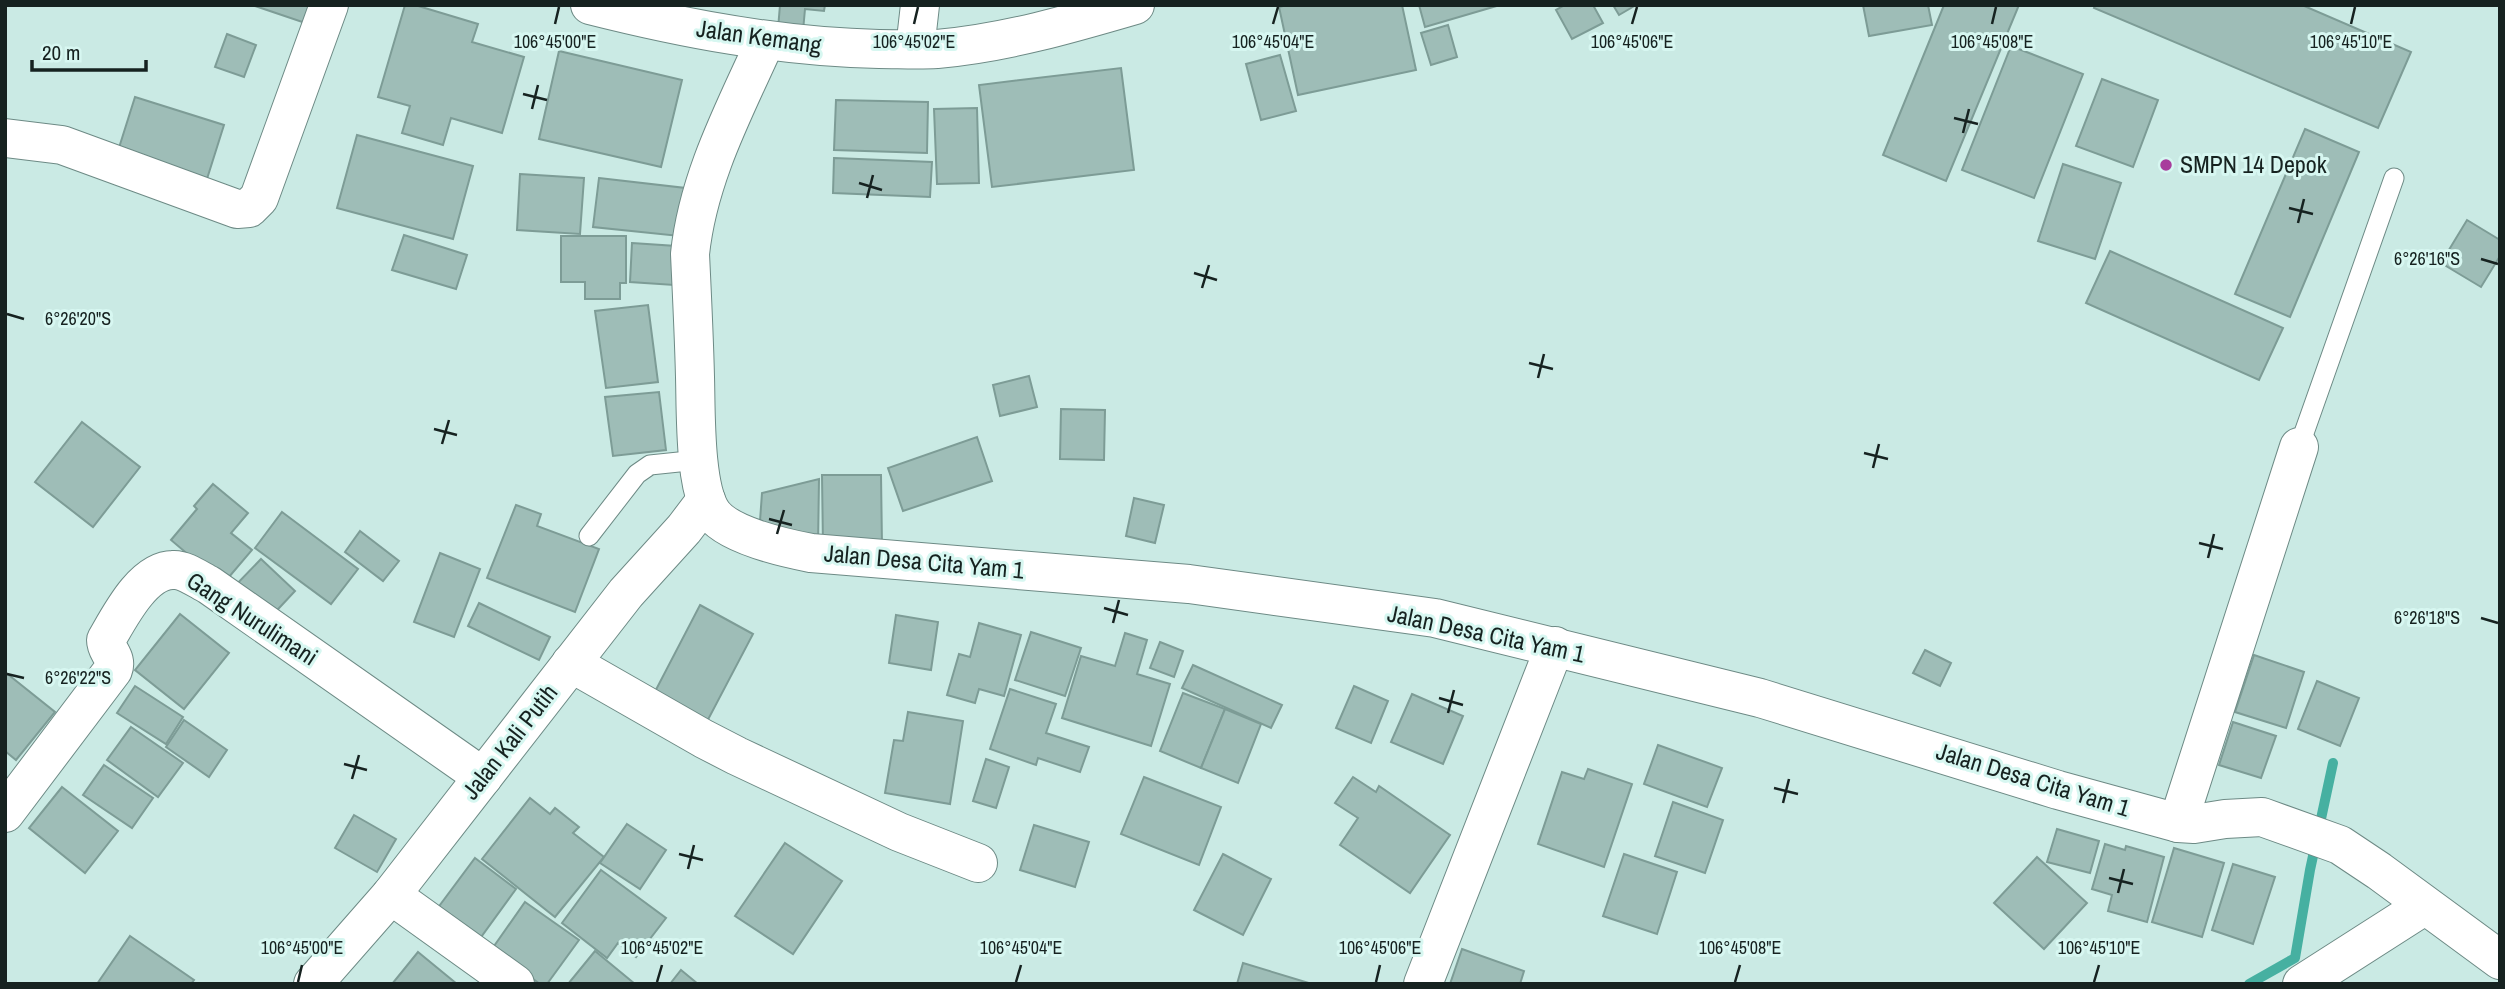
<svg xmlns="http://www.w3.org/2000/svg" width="2505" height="989" viewBox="0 0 2505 989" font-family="'Archivo Narrow',sans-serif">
	<rect width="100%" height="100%" fill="#caeae4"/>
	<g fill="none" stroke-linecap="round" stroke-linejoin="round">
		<!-- stream -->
		<polyline stroke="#46b0a1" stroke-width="10" points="2249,984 2295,958 2310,870 2333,763"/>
	</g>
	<!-- building -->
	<g fill="#9ebdb7" stroke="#7d9c96" stroke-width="2">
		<polygon points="252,5 327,5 320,28"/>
		<polygon points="405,5 415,5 478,24 472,42 524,57 502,133 451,118 443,145 402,133 410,106 378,97"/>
		<polygon points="780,5 825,5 824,11 805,9 803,31 778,29"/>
		<polygon points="1287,5 1402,5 1416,70 1298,95 1279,7"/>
		<polygon points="1419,5 1500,5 1425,27"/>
		<polygon points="1565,5 1593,5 1603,23 1572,39 1556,10"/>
		<polygon points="1613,5 1636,5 1619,15"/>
		<polygon points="1863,5 1928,5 1932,25 1869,36"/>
		<polygon points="1944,5 2019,5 1946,181 1883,155"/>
		<polygon points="2095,5 2302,5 2411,52 2378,128 2094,8"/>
		<polygon points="1448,25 1457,57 1431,65 1421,33"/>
		<polygon points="227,34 256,45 244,77 215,67"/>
		<polygon points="2011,46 2083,74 2034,198 1962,170"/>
		<polygon points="559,51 682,80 661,167 539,139"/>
		<polygon points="1280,55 1296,111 1261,120 1246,64"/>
		<polygon points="1121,68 1134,170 992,187 979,85"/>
		<polygon points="2102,79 2158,100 2133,167 2076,146"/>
		<polygon points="135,97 224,125 206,182 117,154"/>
		<polygon points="836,100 928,102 927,153 834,150"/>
		<polygon points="977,108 979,183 937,184 934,109"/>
		<polygon points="2305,129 2359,152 2290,317 2235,294"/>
		<polygon points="357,135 473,166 453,239 337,208"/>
		<polygon points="834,158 932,162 930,197 833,193"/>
		<polygon points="2063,164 2121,183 2095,259 2038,241"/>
		<polygon points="520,174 584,178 580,234 517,230"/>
		<polygon points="599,178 694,189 689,237 593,227"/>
		<polygon points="2467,220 2500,240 2500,256 2481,287 2441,263"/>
		<polygon points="404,235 467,255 456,289 392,270"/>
		<polygon points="561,236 626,236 626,283 620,283 620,299 585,299 585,282 561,282"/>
		<polygon points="632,243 676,246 674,285 630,282"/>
		<polygon points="2110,251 2283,328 2259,380 2086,303"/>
		<polygon points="648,305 658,382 606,388 595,311"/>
		<polygon points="1029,376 1037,407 1000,416 993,385"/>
		<polygon points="659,392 666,450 613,456 605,397"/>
		<polygon points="1061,409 1105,410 1104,460 1060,459"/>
		<polygon points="82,422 140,467 93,527 35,482"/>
		<polygon points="977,437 992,481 903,511 888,468"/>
		<polygon points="822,475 881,475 882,546 823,546"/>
		<polygon points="819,479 818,546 759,535 762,493"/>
		<polygon points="213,484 248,513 231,533 252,550 223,584 171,540 197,509 194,506"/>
		<polygon points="1134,498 1164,505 1155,543 1126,536"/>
		<polygon points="516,505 541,514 537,526 599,549 575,612 487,578"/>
		<polygon points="282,512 358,569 331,604 255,548"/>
		<polygon points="360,531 399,561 383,581 345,552"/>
		<polygon points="440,553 480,569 454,637 414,622"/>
		<polygon points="261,559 295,591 266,622 231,590"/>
		<polygon points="479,603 550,637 539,660 468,626"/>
		<polygon points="700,605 753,634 701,733 648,705"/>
		<polygon points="180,614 229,653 184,709 135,670"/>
		<polygon points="896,615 938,622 931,670 889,663"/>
		<polygon points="979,623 1021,635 1004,696 979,689 975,703 947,695 959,654 970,657"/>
		<polygon points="1031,632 1081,648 1065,696 1015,680"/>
		<polygon points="1125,633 1147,640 1137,674 1170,684 1151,746 1062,718 1081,656 1115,666"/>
		<polygon points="1160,642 1183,651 1174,677 1150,668"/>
		<polygon points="1925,650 1951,663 1940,686 1913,673"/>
		<polygon points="2254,655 2304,672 2286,728 2235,712"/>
		<polygon points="1193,665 1282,705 1271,728 1182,688"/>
		<polygon points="5,672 55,712 16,760 5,751"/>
		<polygon points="2317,681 2359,698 2340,746 2298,729"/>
		<polygon points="135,686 183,717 166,744 117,713"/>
		<polygon points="1354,686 1388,701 1371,743 1336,728"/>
		<polygon points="1010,689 1056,704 1046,733 1089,747 1080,772 1038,758 1036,765 990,749"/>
		<polygon points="1183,693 1225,709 1201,768 1160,751"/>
		<polygon points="1412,694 1463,716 1443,764 1391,742"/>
		<polygon points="1225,709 1261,724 1238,783 1201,768"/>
		<polygon points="908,712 963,721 950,804 885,793 894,740 903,741"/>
		<polygon points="184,720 227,750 209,777 166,747"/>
		<polygon points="2233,722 2276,736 2261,778 2219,765"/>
		<polygon points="131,727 183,763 158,797 107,760"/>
		<polygon points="1658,745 1722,768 1707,807 1644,784"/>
		<polygon points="986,759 1009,767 996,808 973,801"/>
		<polygon points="104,765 153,798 132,828 83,795"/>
		<polygon points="1588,769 1632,784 1604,867 1538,844 1562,772 1584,779"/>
		<polygon points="1144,777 1221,807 1199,865 1121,834"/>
		<polygon points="1353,777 1376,792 1379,786 1450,835 1410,893 1340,845 1358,818 1335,803"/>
		<polygon points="62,787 118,831 85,873 29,828"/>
		<polygon points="530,798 550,814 555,808 579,827 573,833 604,857 555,917 482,859"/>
		<polygon points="1673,802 1723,820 1705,873 1655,856"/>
		<polygon points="354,815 396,839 377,872 335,848"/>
		<polygon points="627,824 666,850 640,889 600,863"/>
		<polygon points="1034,825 1089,842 1075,887 1020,870"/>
		<polygon points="2057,829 2099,841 2090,873 2047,862"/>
		<polygon points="785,843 842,881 793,954 735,916"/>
		<polygon points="2105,844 2125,850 2126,846 2164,857 2147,922 2108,911 2112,895 2092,889"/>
		<polygon points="2174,848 2224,863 2202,937 2152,922"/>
		<polygon points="1223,854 1271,879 1243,935 1194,910"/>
		<polygon points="1624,854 1677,872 1657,934 1603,916"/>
		<polygon points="2037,857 2087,903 2044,949 1994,903"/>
		<polygon points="475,858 516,889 476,944 434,913"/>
		<polygon points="2233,864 2275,877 2253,944 2212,930"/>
		<polygon points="601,870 666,918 636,957 618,943 607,958 562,923"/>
		<polygon points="525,902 579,940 547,984 540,984 492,949"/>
		<polygon points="130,936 194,980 191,984 97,984"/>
		<polygon points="1462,949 1524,971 1520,984 1450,984"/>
		<polygon points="595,951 635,984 568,984"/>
		<polygon points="418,952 457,984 392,984"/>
		<polygon points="1243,963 1312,984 1237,984"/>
		<polygon points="681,970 698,984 670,984"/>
	</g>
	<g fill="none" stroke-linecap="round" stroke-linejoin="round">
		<defs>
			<g id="service">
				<polyline points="2299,447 2394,178"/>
				<polyline points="589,536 637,474 650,465 698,460"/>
			</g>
			<g id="minor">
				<path d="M590,5C685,29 781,47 879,49C898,49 918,50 937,49C1005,43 1070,24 1135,5"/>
				<path d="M766,40C735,109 698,177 690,254C692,295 694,336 695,377C696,410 694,489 713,514C730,536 785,548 811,553L1189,584L1435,618L1760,698L2058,790L2178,823L2194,824L2225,819L2262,817L2340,845L2379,871L2500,960"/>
				<polyline points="915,49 920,5"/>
				<polyline points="5,138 62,145 237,209 249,208 259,198 329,5"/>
				<polyline points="571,663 704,739 737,756 899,832 978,863"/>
				<path d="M5,813L113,670C118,657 106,652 106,640C120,616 143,570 173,570C184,569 199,580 209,585L483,777"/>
				<polyline points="2178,823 2299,447"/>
				<polyline points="391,895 515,984"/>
				<polyline points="313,984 391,895 626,593 684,529 706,500"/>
				<polyline points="1423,984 1555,646"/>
				<polyline points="2302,984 2424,906"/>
			</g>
		</defs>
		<!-- service casing -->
		<use href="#service" stroke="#6d8a85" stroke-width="21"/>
		<!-- minor casing -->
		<use href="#minor" stroke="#6d8a85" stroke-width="40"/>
		<!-- service -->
		<use href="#service" stroke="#fff" stroke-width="19"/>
		<!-- minor -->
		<use href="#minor" stroke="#fff" stroke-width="38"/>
	</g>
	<!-- ticks -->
	<path fill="none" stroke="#162220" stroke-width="2.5" d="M555,24L559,7M914,24L918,7M1273,24L1278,7M1632,24L1637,7M1992,24L1996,7M2351,24L2355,7M523,94L547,100M532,109L538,85M1954,118L1978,124M1963,133L1969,109M859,183L882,190M867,198L873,175M2289,208L2313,214M2298,223L2304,199M2481,259L2498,264M1194,273L1217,280M1202,288L1209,265M7,314L24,319M1529,363L1553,369M1538,378L1544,354M434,429L457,435M442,444L449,420M1864,453L1888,459M1873,468L1879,444M769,519L792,525M777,534L784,510M2199,543L2223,549M2208,558L2214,534M1104,608L1128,615M2481,618L2498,623M1113,623L1119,600M7,674L24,678M1439,698L1463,705M1448,713L1454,690M344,764L367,770M352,779L359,755M1774,788L1798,794M1783,803L1789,779M679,854L703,860M688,869L694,845M2109,878L2133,884M2118,893L2124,869M298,982L302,965M657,982L662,965M1016,982L1021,965M1376,982L1380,965M1735,982L1740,965M2094,982L2099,965"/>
	<!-- markers -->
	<circle fill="#a83c9c" stroke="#d7f7f1" stroke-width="2.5" cx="2166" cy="165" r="7"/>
	<g text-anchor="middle" stroke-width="6" stroke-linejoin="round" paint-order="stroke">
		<!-- street labels -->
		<g font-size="24" fill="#162220" stroke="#d7f7f1">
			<text transform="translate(759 37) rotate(8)" y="8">Jalan Kemang</text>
			<text transform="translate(924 562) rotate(5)" y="8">Jalan Desa Cita Yam 1</text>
			<text transform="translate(252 619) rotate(33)" y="8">Gang Nurulimani</text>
			<text transform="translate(1486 634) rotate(12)" y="8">Jalan Desa Cita Yam 1</text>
			<text transform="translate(510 742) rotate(-52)" y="8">Jalan Kali Putih</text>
			<text transform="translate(2033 780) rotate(17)" y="8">Jalan Desa Cita Yam 1</text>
		</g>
		<!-- poi labels -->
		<g font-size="24" fill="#162220" stroke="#d7f7f1" text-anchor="start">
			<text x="2180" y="173">SMPN 14 Depok</text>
		</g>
	</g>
	<g font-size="18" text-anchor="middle" fill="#162220" stroke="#d7f7f1" stroke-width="6" stroke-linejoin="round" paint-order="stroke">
		<text x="555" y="48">106°45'00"E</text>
		<text x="914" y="48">106°45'02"E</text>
		<text x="1273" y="48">106°45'04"E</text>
		<text x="1632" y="48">106°45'06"E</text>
		<text x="1992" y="48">106°45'08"E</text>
		<text x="2351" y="48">106°45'10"E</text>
		<text x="2427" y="265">6°26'16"S</text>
		<text x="78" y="325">6°26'20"S</text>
		<text x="2427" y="624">6°26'18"S</text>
		<text x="78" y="684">6°26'22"S</text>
		<text x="302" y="954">106°45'00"E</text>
		<text x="662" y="954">106°45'02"E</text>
		<text x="1021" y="954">106°45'04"E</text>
		<text x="1380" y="954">106°45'06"E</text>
		<text x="1740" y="954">106°45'08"E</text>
		<text x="2099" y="954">106°45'10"E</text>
	</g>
	<!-- border -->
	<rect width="2505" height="989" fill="none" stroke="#162220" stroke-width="14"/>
	<!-- scale -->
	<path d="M32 60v10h114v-10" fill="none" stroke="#162220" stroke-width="3.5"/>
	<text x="42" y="60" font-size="21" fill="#162220" stroke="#d7f7f1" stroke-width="5" paint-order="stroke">20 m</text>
</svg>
